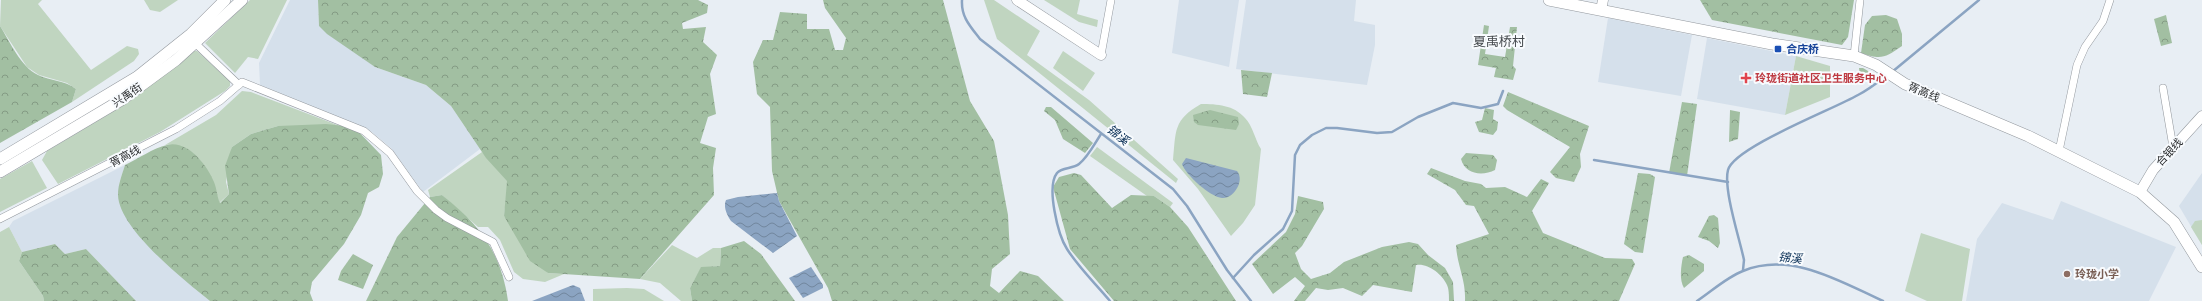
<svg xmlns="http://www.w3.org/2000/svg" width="2202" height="301" viewBox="0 0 2202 301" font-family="Roboto,'Noto Sans SC',sans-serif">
	<defs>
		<pattern id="forest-crowns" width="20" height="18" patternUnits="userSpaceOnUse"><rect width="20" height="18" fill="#a2bfa2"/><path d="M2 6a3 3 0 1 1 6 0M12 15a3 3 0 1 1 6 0" fill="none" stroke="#849b84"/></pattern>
		<pattern id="water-waves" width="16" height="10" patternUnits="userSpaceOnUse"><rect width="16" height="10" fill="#8ba4c2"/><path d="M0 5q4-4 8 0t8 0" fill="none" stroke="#71869e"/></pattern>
	</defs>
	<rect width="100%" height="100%" fill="#e8eef4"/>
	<!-- built -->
	<g fill="#d5e0eb">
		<polygon points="290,0 318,0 319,26 375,67 426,85 451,106 480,149 423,192 391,148 372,132 260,85 259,63"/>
		<polygon points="1179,0 1239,0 1229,67 1172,53"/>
		<polygon points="1246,0 1356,0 1354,21 1375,25 1375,45 1367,85 1236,69"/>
		<polygon points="1608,18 1692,35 1681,96 1598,82"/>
		<polygon points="1707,38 1796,56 1785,115 1697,99"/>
		<polygon points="125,165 119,184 195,289 210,301 136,301 86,249 65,254 55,244 22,252 9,227 13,221"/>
		<polygon points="2202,173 2202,245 2179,206"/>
		<polygon points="2061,201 2176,247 2149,301 1966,301 1977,239 2002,203 2053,220"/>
	</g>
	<!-- grass -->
	<g fill="#c0d5c0">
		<polygon points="1,0 42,0 38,4 91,70 127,46 138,49 139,54 134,61 72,102 76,89 67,83 39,75 27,67 0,26"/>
		<polygon points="144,0 178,0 160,12 150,10"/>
		<polygon points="250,0 287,0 258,59 248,57 235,73 205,43"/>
		<polygon points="984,0 994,0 1040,31 1027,55 1089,100 1178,179 1176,183 997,39"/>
		<polygon points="1044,0 1080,0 1077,14 1098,20 1097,27 1079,22"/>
		<polygon points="192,51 197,51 230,81 230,86 225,91 160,132 58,184 42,160 47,151 124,105"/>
		<polygon points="1063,51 1095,73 1083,91 1053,68"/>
		<polygon points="1796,56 1830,66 1830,97 1785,115"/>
		<path d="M242,91L251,92L340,126H278L251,134L232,147L226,182L229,194L219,203C213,177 198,141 165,145L216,115Z"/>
		<path d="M1201,104C1217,104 1234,105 1245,118C1253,126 1255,140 1261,149L1255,205L1243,223L1231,236L1198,189L1173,160C1176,131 1173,120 1201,104Z"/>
		<polygon points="1097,147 1173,203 1170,207 1154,196 1147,196 1090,156"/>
		<polygon points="482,152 508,181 504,216 548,273 564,274 545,282 523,279 514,272 500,240 488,227 478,227 442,195 430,197 428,190"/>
		<polygon points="32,161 47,188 0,212 0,179"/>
		<polygon points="2202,220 2202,245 2191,227 2195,221"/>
		<polygon points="9,227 22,252 19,261 43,296 44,301 0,301 0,232"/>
		<polygon points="1921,233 1970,249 1962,301 1927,301 1905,291"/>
		<polygon points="672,245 697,258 713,248 721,248 720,266 701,268 690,288 692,301 681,301 660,283 640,279"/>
		<polygon points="627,288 644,289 664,301 593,301 593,289"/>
	</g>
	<!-- forest -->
	<g fill="url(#forest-crowns)">
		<polygon points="318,0 698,0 708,5 707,13 682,23 683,29 706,27 703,42 717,55 710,74 716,114 708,117 700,143 716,148 713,168 714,195 640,279 548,273 530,261 504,216 507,181 486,158 451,106 426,85 375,67 327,34 319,26"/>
		<polygon points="823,0 943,0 970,101 994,141 1008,215 1010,254 992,269 990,286 999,293 1020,271 1038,276 1064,301 832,301 828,288 779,201 772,171 770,107 757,94 753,62 763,40 773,40 780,12 807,14 807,29 829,29 835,50 843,50 846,38 825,8"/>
		<polygon points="1700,0 1854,0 1848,37 1842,45 1712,20"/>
		<path d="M1886,15L1897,19L1902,34V46C1885,58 1881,60 1861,53L1865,25L1872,16Z"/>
		<polygon points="2166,15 2172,43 2161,46 2154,19"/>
		<polygon points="1484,25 1489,26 1485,54 1505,57 1510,27 1517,27 1513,66 1516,69 1513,80 1494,77 1496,68 1478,65"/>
		<path d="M0,26C10,42 21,67 38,75C51,81 64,80 76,89L72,102L0,143Z"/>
		<polygon points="1859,68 1863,68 1873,74 1861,83"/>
		<polygon points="1241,70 1272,73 1267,97 1243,94"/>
		<polygon points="1508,92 1589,126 1580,154 1581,167 1574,182 1556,178 1550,172 1570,147 1507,110 1503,106"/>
		<polygon points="1682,102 1697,104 1687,176 1669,173"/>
		<polygon points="1046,107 1051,107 1093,143 1085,153 1063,139 1055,120 1044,111"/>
		<polygon points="1485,108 1494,110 1493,119 1498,122 1497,130 1493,135 1479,132 1475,122 1482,120"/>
		<polygon points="1210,110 1238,117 1239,124 1236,130 1198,125 1194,122 1193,115"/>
		<polygon points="1730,110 1740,112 1738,139 1729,142"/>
		<path d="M326,124L354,127L381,155L383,174L379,187L368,193L361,215L344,244L312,282L310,293L313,301H210C184,280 119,229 118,195C118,184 122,175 125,165C138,159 153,148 167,145C188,140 207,165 214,182C217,189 217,197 220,203L229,194L225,166L232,147L251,134L278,126Z"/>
		<path d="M1466,153L1493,155L1497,160L1495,170C1483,176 1465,175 1461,159Z"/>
		<path d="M1431,168L1465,181L1481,184L1486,188L1505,187L1527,197L1541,179L1549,183L1532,211L1543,233L1605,258L1632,259L1635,264L1619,301H1465C1466,279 1457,266 1456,245L1489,234L1474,206L1466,205L1455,190L1427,174Z"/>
		<polygon points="1074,173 1081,175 1112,208 1131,195 1154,196 1170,207 1188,227 1236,301 1114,301 1070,249 1053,187 1059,177"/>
		<polygon points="1638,173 1650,174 1655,177 1643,253 1635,252 1624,244"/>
		<path d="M442,195C480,225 501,252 508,301H366L397,237L430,197Z"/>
		<path d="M1298,196L1323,202L1324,209L1302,246L1295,253L1301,269L1311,279L1330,273L1344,262L1382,247L1409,242L1418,244L1428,255L1445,268L1453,282L1454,301H1449C1449,296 1449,289 1447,285C1442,274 1428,263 1416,265L1412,292L1373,285L1362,296L1343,288L1328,290L1316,288L1305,301H1294L1305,286L1295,277L1273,294L1252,264L1286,232L1295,214Z"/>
		<polygon points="1714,215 1718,218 1720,243 1718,248 1709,241 1698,237 1709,216"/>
		<polygon points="744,241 761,254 795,301 692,301 690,288 701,267 720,266 721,248"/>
		<polygon points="55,244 65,254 86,249 136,301 44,301 43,296 19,261 22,252"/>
		<polygon points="353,254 373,265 363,289 338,280 341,271"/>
		<path d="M1689,255L1704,264V271L1684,288C1679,280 1681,266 1683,257Z"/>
	</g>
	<!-- water -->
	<g fill="url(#water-waves)">
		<path d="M1186,158L1237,171C1245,180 1234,199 1222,198C1210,197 1185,174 1182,164Z"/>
		<path d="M777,193L779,201L797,236L773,253L731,221C727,215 723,207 726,200L738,197Z"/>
		<polygon points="811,267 823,285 823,288 803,298 789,278"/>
		<polygon points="573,285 580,288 585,301 532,301"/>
	</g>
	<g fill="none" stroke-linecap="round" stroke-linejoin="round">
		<!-- stream -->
		<g stroke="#8ba4c2" stroke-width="2.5">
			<path d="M962,0C961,17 970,26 980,39L1173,189L1187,206L1227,270L1251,301"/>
			<polyline points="1892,72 1979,0"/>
			<path d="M1101,134C1095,143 1088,157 1079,164C1073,169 1062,167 1057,173C1046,187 1058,235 1067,249C1079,268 1096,284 1110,301"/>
			<polyline points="1594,160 1728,182"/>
			<path d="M1743,270L1744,260C1740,240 1723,189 1728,170C1734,147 1834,109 1858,95C1868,90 1877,83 1886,76"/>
			<polyline points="1233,278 1254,255 1283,229 1292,211 1295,155 1300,145 1312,135 1326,128 1337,128 1377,133 1392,132 1418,117 1453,103 1481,108 1498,104 1503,91"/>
			<path d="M1697,301C1712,291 1727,277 1743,271C1791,251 1841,282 1883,301"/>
		</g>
		<defs>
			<g id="street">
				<polyline points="196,44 239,85"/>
				<polyline points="1101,55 1111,0"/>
				<polyline points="1854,56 1860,0"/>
				<polyline points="2163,88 2173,147"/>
				<polyline points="2059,151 2077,65 2085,47 2103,21 2110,0"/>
				<polyline points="0,219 176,129 220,101 242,82 364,131 390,153 417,191 436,210 447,218 493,242 509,277"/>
			</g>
			<g id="secondary">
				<polyline points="1017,0 1101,55"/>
				<polyline points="1601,10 1603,0"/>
				<polyline points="2140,192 2153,170 2202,116"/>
			</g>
			<g id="primary">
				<polyline points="1549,0 1772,44 1854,56 1876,65 1905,84 2028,136 2140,192 2174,222 2202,267"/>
				<polyline points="0,159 137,77 191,34 225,0"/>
				<polyline points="0,172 123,99 176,60 242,0"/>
			</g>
		</defs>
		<!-- street casing -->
		<use href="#street" stroke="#93989e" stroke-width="8"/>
		<!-- secondary casing -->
		<use href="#secondary" stroke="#93989e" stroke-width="11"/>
		<!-- primary casing -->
		<use href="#primary" stroke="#93989e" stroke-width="12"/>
		<!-- street -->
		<use href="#street" stroke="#fff" stroke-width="7"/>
		<!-- secondary -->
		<use href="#secondary" stroke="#fff" stroke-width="10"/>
		<!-- primary -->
		<use href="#primary" stroke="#fff" stroke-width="11"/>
	</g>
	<!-- markers -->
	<rect fill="#1a4fb4" stroke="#f8fbfe" stroke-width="1.5" x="1774" y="45" width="8" height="8" rx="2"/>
	<path fill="#e0444e" stroke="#f8fbfe" stroke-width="1.5" d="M1744 72h4v4h4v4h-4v4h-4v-4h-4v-4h4z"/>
	<circle fill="#8d6e63" stroke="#f8fbfe" stroke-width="1.5" cx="2067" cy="274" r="4"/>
	<g text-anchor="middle" stroke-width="4" stroke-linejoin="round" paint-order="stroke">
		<!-- transit labels -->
		<g font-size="11" font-weight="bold" fill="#164399" stroke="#f8fbfe" text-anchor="start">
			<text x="1786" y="53">合庆桥</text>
		</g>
		<!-- health labels -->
		<g font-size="11" font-weight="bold" fill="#be3a42" stroke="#f8fbfe" text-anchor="start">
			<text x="1755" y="82">玲珑街道社区卫生服务中心</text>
		</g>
		<!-- street labels -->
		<g font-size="11" fill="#26282a" stroke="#f8fbfe">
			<text transform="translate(1924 92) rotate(23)" y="4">胥高线</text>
			<text transform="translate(127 95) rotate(-34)" y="4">兴禹街</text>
			<text transform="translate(2169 152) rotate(-47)" y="4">合银线</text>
			<text transform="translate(125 156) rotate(-28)" y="4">胥高线</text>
		</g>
		<!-- education labels -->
		<g font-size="11" font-weight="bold" fill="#785e54" stroke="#f8fbfe" text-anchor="start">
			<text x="2075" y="278">玲珑小学</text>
		</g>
		<!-- water labels -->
		<g font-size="12" font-style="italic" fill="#082e55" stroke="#f8fbfe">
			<text transform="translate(1118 135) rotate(38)" y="4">锦溪</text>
			<text transform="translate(1790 258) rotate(6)" y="4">锦溪</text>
		</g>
		<!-- quarter labels -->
		<g font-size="13" fill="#43484c" stroke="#f8fbfe">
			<text x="1499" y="46">夏禹桥村</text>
		</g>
	</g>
</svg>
